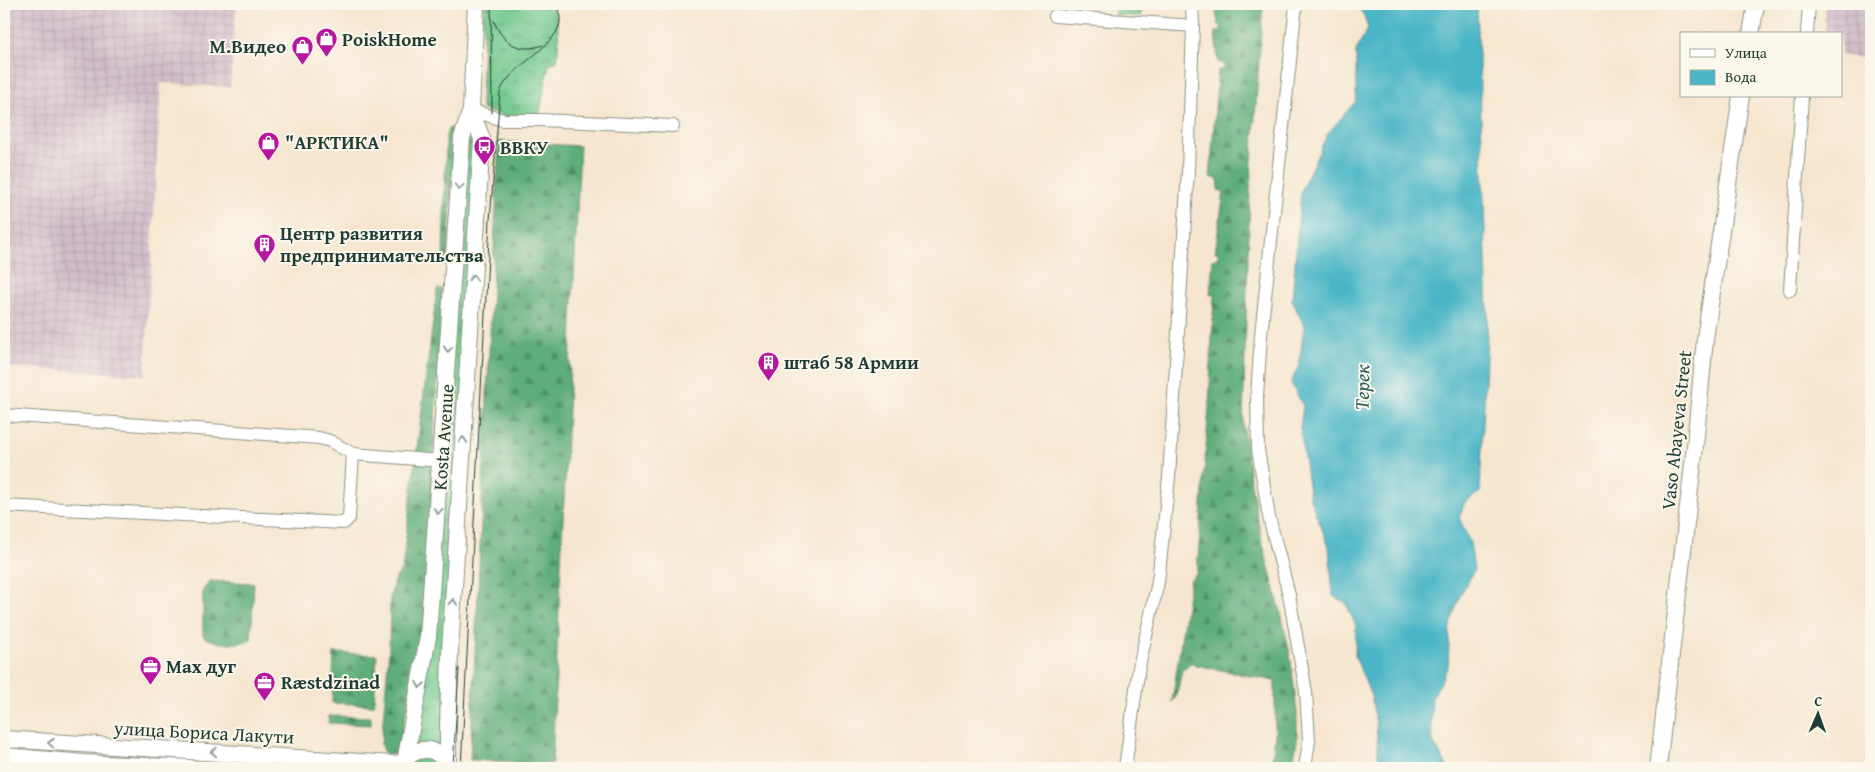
<svg xmlns="http://www.w3.org/2000/svg" width="1875" height="772" viewBox="0 0 1875 772" font-family="'Gentium Book Plus',serif">
	<defs>
		<pattern id="industrial-grid" width="8" height="8" patternUnits="userSpaceOnUse" patternTransform="scale(1.25)"><rect width="8" height="8" fill="#d1bdc9"/><path d="M0 4h8M4 0v8" fill="none" stroke="#b3a3ad"/></pattern>
		<pattern id="grass-tufts" width="24" height="20" patternUnits="userSpaceOnUse" patternTransform="scale(1.25)"><rect width="24" height="20" fill="#73c98e"/><path d="M3 7l-1-3M5 7V3M7 7l1-3M15 17l-1-3M17 17v-4M19 17l1-3" fill="none" stroke="#5ea475"/></pattern>
		<pattern id="forest-firs" width="22" height="20" patternUnits="userSpaceOnUse" patternTransform="scale(1.25)"><rect width="22" height="20" fill="#5ead79"/><path d="M5 1l3.5 6h-7zM16 11l3.5 6h-7z" fill="#4d8e64"/></pattern>
	</defs>
	<rect width="100%" height="100%" fill="#fbf7ec"/>
	<filter id="ink" filterUnits="userSpaceOnUse"><feTurbulence type="fractalNoise" baseFrequency=".02" numOctaves="2"/><feDisplacementMap in="SourceGraphic" scale="10" xChannelSelector="R" yChannelSelector="G"/><feConvolveMatrix kernelMatrix="1 2 1 2 8 2 1 2 1" color-interpolation-filters="sRGB"/></filter>
	<filter id="wash" filterUnits="userSpaceOnUse"><feTurbulence type="fractalNoise" baseFrequency=".0096" numOctaves="4" result="noise"/><feDisplacementMap in="SourceGraphic" scale="20" xChannelSelector="R" yChannelSelector="G"/><feGaussianBlur stdDeviation="1.12" result="paint"/><feColorMatrix in="noise" values="0 0 0 0 0 0 0 0 0 0 0 0 0 0 0 0 0 1.4 0 .05"/><feComposite in="paint" operator="in"/></filter>
	<g filter="url(#wash)">
		<rect width="100%" height="100%" fill="#f6e6cf"/>
		<!-- industrial -->
		<g fill="url(#industrial-grid)">
			<polygon points="4,4 236,4 230,87 161,83 145,375 4,367"/>
			<polygon points="1825,4 1871,4 1871,59 1841,55 1841,34 1825,34"/>
		</g>
		<!-- grass -->
		<g fill="url(#grass-tufts)" stroke="#498361">
			<path d="M484,4H552C560,23 559,41 557,61L549,64L539,116L507,117L483,110L481,105Z"/>
			<polygon points="1116,4 1142,4 1141,16 1115,15"/>
			<polygon points="468,138 477,138 442,750 414,746"/>
			<polygon points="424,757 435,760 440,768 410,768 414,761"/>
		</g>
		<!-- forest -->
		<g fill="url(#forest-firs)" stroke="#3e7556">
			<polygon points="1215,4 1263,4 1250,189 1243,422 1250,479 1262,541 1282,617 1290,654 1297,712 1297,741 1292,768 1271,768 1275,735 1275,681 1191,664 1182,669 1177,695 1172,702 1190,580 1197,573 1209,406 1214,294 1210,295 1213,259 1218,259 1218,252 1215,252 1224,192 1218,190 1219,183 1217,179 1210,177 1218,70 1224,70 1224,64 1218,62 1215,32 1221,31 1221,25 1218,24"/>
			<polygon points="451,127 454,128 455,133 448,257 445,260 443,259 446,136 448,129"/>
			<polygon points="499,141 580,146 552,764 470,760"/>
			<polygon points="437,289 442,289 424,635 398,749 395,754 388,755 383,751 381,745 389,650 390,598 394,581 402,569"/>
			<path d="M210,581L254,583L251,640C236,645 217,645 203,636V590Z"/>
			<polygon points="334,653 377,655 374,705 332,703"/>
			<polygon points="329,716 371,717 371,725 328,723"/>
		</g>
		<!-- water -->
		<polygon fill="#49b5c6" stroke="#34797d" points="1359,4 1477,4 1488,314 1480,492 1465,502 1459,517 1470,543 1474,570 1460,596 1450,625 1448,667 1432,698 1431,724 1433,742 1446,764 1446,768 1379,768 1376,724 1371,696 1355,656 1356,626 1346,603 1333,596 1329,547 1310,499 1300,428 1303,406 1291,383 1299,365 1304,326 1292,300 1301,190 1328,133 1356,101 1356,51 1368,28"/>
	</g>
	<g filter="url(#ink)">
		<g fill="none" stroke-linecap="round" stroke-linejoin="round">
			<defs>
				<g id="minor">
					<polyline points="1296,4 1261,335 1257,397 1258,449 1269,517 1289,595 1306,692 1309,741 1305,768"/>
					<polyline points="1055,16 1193,26"/>
					<polyline points="1807,34 1809,4"/>
					<polyline points="471,110 503,120 540,120 673,126"/>
					<polyline points="1790,290 1802,96"/>
					<polyline points="4,415 319,438 330,441 353,454 441,461"/>
					<polyline points="4,506 344,523 349,518 353,454"/>
					<polyline points="1125,768 1139,667 1158,582 1169,477 1188,171 1193,26 1192,4"/>
				</g>
				<g id="major">
					<polyline points="1751,34 1756,4"/>
					<polyline points="4,739 392,764 402,763"/>
					<polyline points="4,756 84,763 190,768"/>
					<polyline points="406,757 428,637 462,138 471,110 476,4"/>
					<path d="M402,763C417,744 439,745 448,768"/>
					<polyline points="448,768 448,726 450,651 482,139 471,110"/>
					<polyline points="1658,768 1695,446 1705,339 1741,96"/>
				</g>
			</defs>
			<!-- minor casing -->
			<use href="#minor" stroke="#8a9282" stroke-width="14"/>
			<!-- major casing -->
			<use href="#major" stroke="#8a9282" stroke-width="18"/>
			<!-- minor -->
			<use href="#minor" stroke="#fff" stroke-width="12"/>
			<!-- major -->
			<use href="#major" stroke="#fff" stroke-width="16"/>
			<!-- tram -->
			<g stroke="#1f3d34" stroke-width="1">
				<polyline points="491,4 492,113"/>
				<path d="M494,21C502,43 520,54 543,45"/>
				<polyline points="453,768 459,668"/>
				<path d="M461,768L490,220L500,92C509,66 561,45 560,19C560,14 558,8 556,4"/>
			</g>
		</g>
		<!-- one-way arrows -->
		<defs><path id="oneway-chevron" d="M-2-3.5L2.5 0L-2 3.5" fill="none" stroke-width="1.6" stroke-linecap="round" stroke-linejoin="round" transform="scale(1.25)"/></defs>
		<g stroke="#8f9e9a">
			<use href="#oneway-chevron" transform="translate(459 187) rotate(94)"/>
			<use href="#oneway-chevron" transform="translate(473 278) rotate(-86)"/>
			<use href="#oneway-chevron" transform="translate(448 349) rotate(94)"/>
			<use href="#oneway-chevron" transform="translate(463 440) rotate(-86)"/>
			<use href="#oneway-chevron" transform="translate(438 511) rotate(94)"/>
			<use href="#oneway-chevron" transform="translate(453 602) rotate(-86)"/>
			<use href="#oneway-chevron" transform="translate(420 685) rotate(100)"/>
			<use href="#oneway-chevron" transform="translate(51 743) rotate(-176)"/>
			<use href="#oneway-chevron" transform="translate(214 752) rotate(-177)"/>
		</g>
	</g>
	<!-- icons -->
	<defs>
		<symbol id="shop-pin" viewBox="-11 -11 22 30"><path d="M0 17L-7.5 6A9.5 9.5 0 1 1 7.5 6Z" fill="#b5179e" stroke="#fbf7ec"/><path d="M-5-2.5h2.3a2.7 3.5 0 0 1 5.4 0H5L5.5 6h-11ZM-1.5-2.5h3a1.5 2.3 0 0 0-3 0Z" fill="#fff"/></symbol>
		<symbol id="bus-pin" viewBox="-11 -11 22 30"><path d="M0 17L-7.5 6A9.5 9.5 0 1 1 7.5 6Z" fill="#b5179e" stroke="#fbf7ec"/><path d="M-5-6H5V4H4V6H2V4H-2V6H-4V4H-5ZM-3.5-4V0h7V-4ZM-3.5 1.2v1.5H-2V1.2ZM2 1.2v1.5H3.5V1.2Z" fill="#fff"/></symbol>
		<symbol id="building-pin" viewBox="-11 -11 22 30"><path d="M0 17L-7.5 6A9.5 9.5 0 1 1 7.5 6Z" fill="#b5179e" stroke="#fbf7ec"/><path d="M-4-6H4V6H1V3H-1V6H-4ZM-2.5-4.3h1.7v1.8h-1.7ZM.8-4.3h1.7v1.8H.8ZM-2.5-1h1.7V.8h-1.7ZM.8-1h1.7V.8H.8Z" fill="#fff"/></symbol>
		<symbol id="office-pin" viewBox="-11 -11 22 30"><path d="M0 17L-7.5 6A9.5 9.5 0 1 1 7.5 6Z" fill="#b5179e" stroke="#fbf7ec"/><path d="M-6-3h4V-5.5h4V-3h4V5H-6ZM-1-4.5V-3h2v-1.5ZM-6 0V1H6V0Z" fill="#fff"/></symbol>
	</defs>
	<g fill-rule="evenodd">
		<use href="#shop-pin" x="314" y="26" width="25" height="34"/>
		<use href="#shop-pin" x="290" y="34" width="25" height="34"/>
		<use href="#shop-pin" x="256" y="130" width="25" height="34"/>
		<use href="#bus-pin" x="472" y="134" width="25" height="34"/>
		<use href="#building-pin" x="252" y="232" width="25" height="34"/>
		<use href="#building-pin" x="756" y="350" width="25" height="34"/>
		<use href="#office-pin" x="138" y="654" width="25" height="34"/>
		<use href="#office-pin" x="252" y="670" width="25" height="34"/>
	</g>
	<g text-anchor="middle" stroke-width="4" stroke-linejoin="round" paint-order="stroke">
		<!-- poi labels -->
		<g font-size="19" font-weight="bold" fill="#1f3d34" stroke="#fbf7ec" text-anchor="start">
			<text x="342" y="46">PoiskHome</text>
			<text x="286" y="53" text-anchor="end">M.Видео</text>
			<text x="285" y="149">"АРКТИКА"</text>
			<text x="500" y="154">ВВКУ</text>
			<text x="280" y="240">Центр развития<tspan x="280" dy="22">предпринимательства</tspan></text>
			<text x="784" y="369">штаб 58 Армии</text>
			<text x="166" y="673">Мах дуг</text>
			<text x="281" y="689">Ræstdzinad</text>
		</g>
		<!-- street labels -->
		<g font-size="19" fill="#1f3d34" stroke="#fbf7ec">
			<text transform="translate(1676 430) rotate(-84)" y="7">Vaso Abayeva Street</text>
			<text transform="translate(443 437) rotate(-86)" y="7">Kosta Avenue</text>
			<text transform="translate(204 732) rotate(3)" y="7">улица Бориса Лакути</text>
		</g>
		<!-- water labels -->
		<g font-size="20" font-style="italic" fill="#2c6160" stroke="#fbf7ec">
			<text transform="translate(1362 387) rotate(-89)" y="7">Терек</text>
		</g>
	</g>
	<!-- margin -->
	<rect width="1875" height="772" fill="none" stroke="#fbf7ec" stroke-width="20"/>
	<!-- legend -->
	<rect x="1680" y="32" width="162" height="65" fill="#fbf7ec" stroke="#a3ada2"/>
	<rect x="1690" y="49" width="25" height="8" fill="#ffffff" stroke="#a3ada2"/>
	<text x="1725" y="58" font-size="15" fill="#1f3d34">Улица</text>
	<rect x="1690" y="70" width="25" height="15" fill="#49b5c6" stroke="#a3ada2"/>
	<text x="1725" y="82" font-size="15" fill="#1f3d34">Вода</text>
	<!-- north arrow -->
	<g transform="translate(1818 714) rotate(2)" stroke="#fbf7ec" stroke-width="4" paint-order="stroke">
	<path d="M0-4L9 19L0 12L-9 19Z" fill="#1f3d34"/>
	<text y="-8" font-size="14" font-weight="bold" text-anchor="middle" fill="#1f3d34">С</text>
	</g>
</svg>
